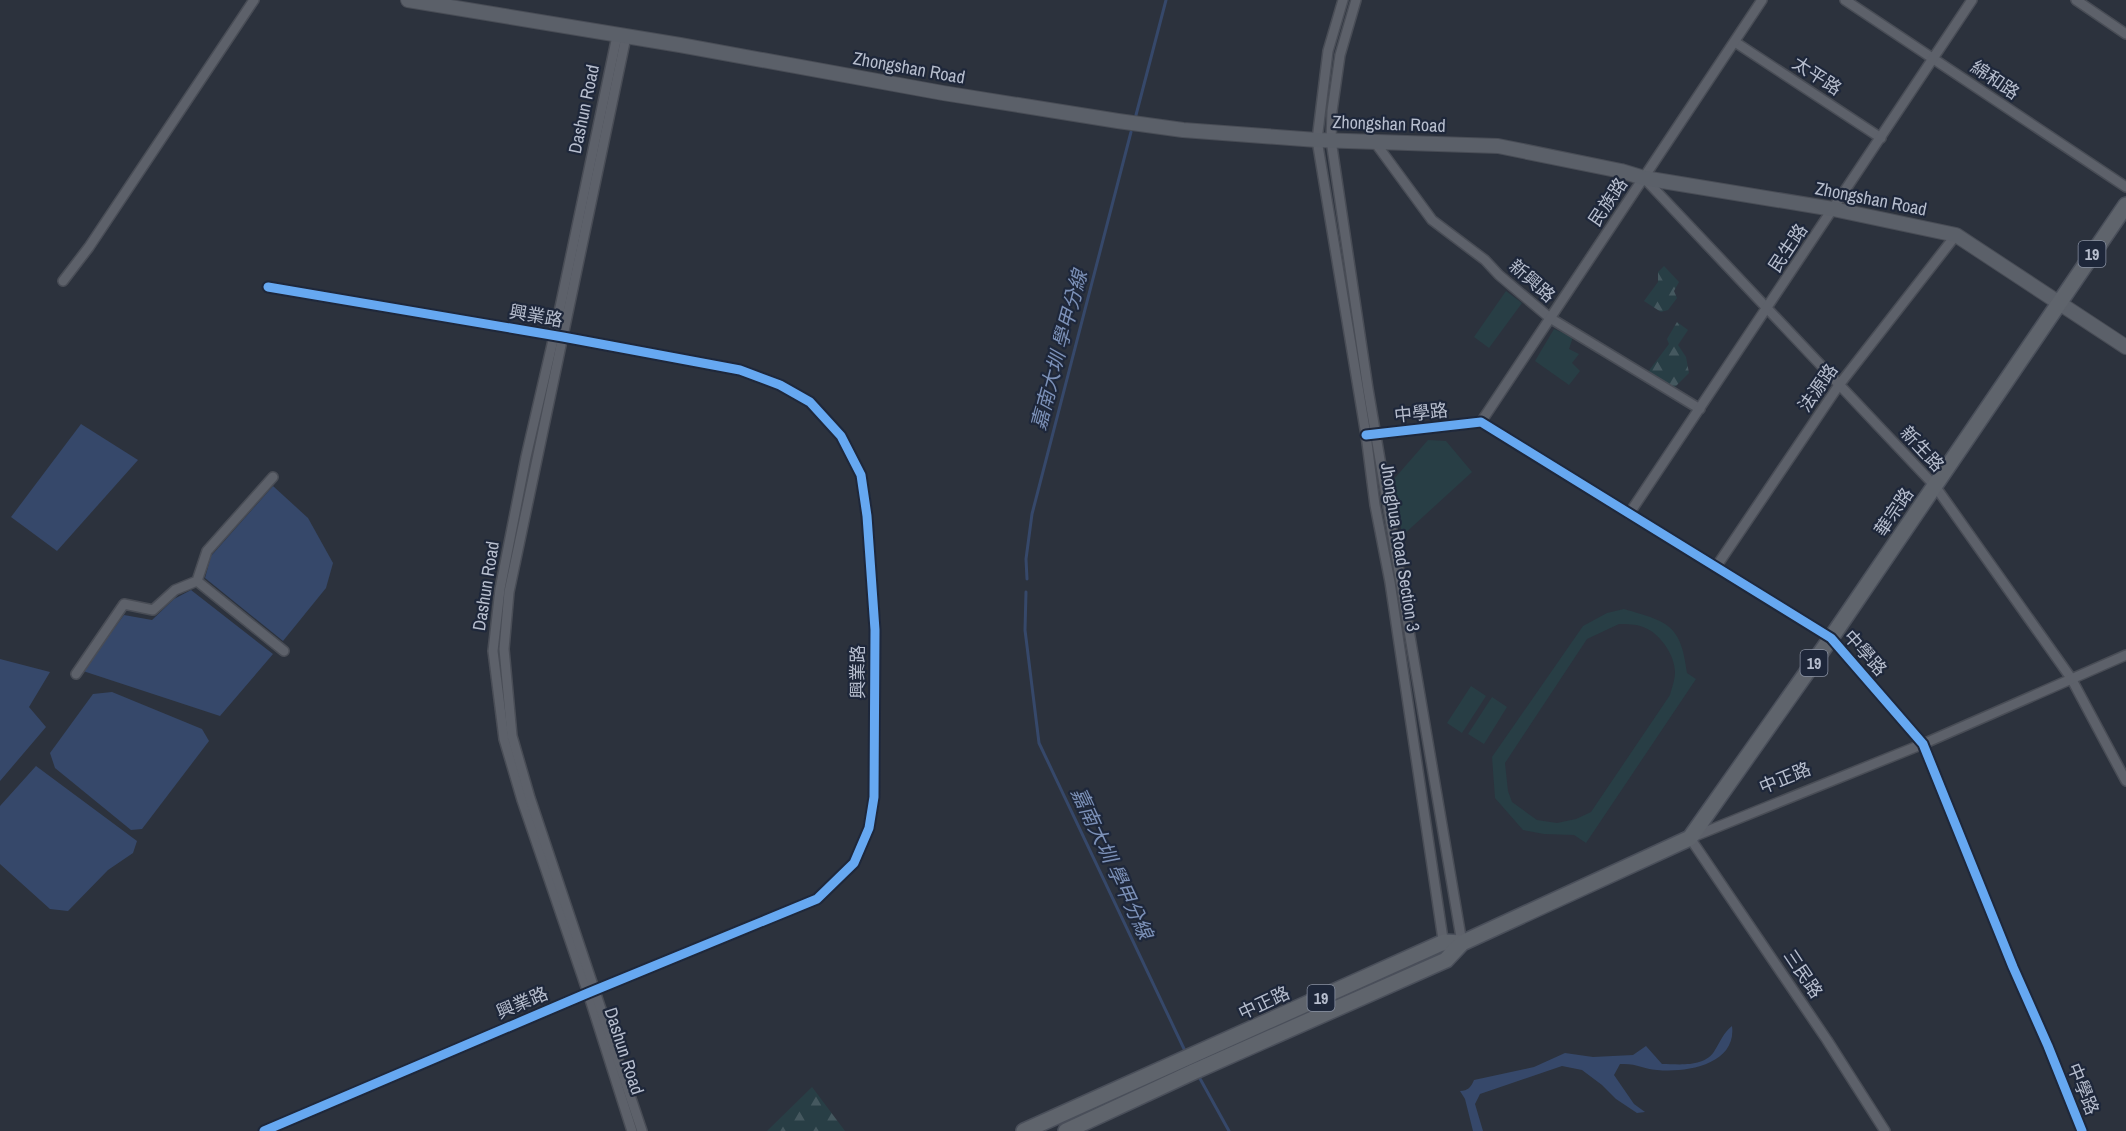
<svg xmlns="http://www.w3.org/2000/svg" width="2126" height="1131" viewBox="0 0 2126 1131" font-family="'Archivo Narrow','Noto Sans TC',sans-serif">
	<defs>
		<pattern id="forest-firs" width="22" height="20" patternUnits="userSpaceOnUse" patternTransform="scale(1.5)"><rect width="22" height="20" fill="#283e45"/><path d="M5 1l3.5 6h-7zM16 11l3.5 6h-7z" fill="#45585f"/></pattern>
	</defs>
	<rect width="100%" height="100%" fill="#2c323d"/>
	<!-- grass -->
	<g fill="#283e45" fill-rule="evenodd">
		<polygon points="1506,291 1522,303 1489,348 1474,337"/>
		<polygon points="1554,329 1573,337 1569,349 1579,354 1572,363 1580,371 1569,385 1535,361"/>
		<polygon points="1428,440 1446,441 1472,472 1402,536 1394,479"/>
		<path d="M1624,609C1668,622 1681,624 1687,673L1696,679L1586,843L1574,835L1544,834L1523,830L1495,798L1492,757L1583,626L1607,613ZM1619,624C1627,624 1636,624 1643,627C1659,632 1675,655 1675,672C1675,680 1672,687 1670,695L1591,812L1576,819L1557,823L1537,820L1512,802L1508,791L1505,763L1587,639Z"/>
		<polygon points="1471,686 1486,696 1462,733 1447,723"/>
		<polygon points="1492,697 1507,707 1484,744 1468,734"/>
	</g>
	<!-- forest -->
	<g fill="url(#forest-firs)">
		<polygon points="1664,266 1679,282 1674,291 1677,298 1668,310 1661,312 1644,301 1658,282 1658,272"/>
		<polygon points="1677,322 1688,330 1678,345 1686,357 1689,373 1673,389 1648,372 1669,344 1667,339"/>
		<polygon points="812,1087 845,1131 767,1131"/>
	</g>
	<!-- water -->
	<g fill="#36486a">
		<polygon points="81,424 138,460 57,551 11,517"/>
		<polygon points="273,486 308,518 333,563 326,588 283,641 205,578 211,556"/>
		<polygon points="191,590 273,654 220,716 83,671 124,615 152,620 174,599"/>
		<polygon points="0,659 50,672 29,707 46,727 0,781"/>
		<polygon points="112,692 202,729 209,741 142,829 131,830 55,768 50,753 93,694"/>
		<polygon points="36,766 137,841 133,853 108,870 68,911 50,909 0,864 0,806"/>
		<path d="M1732,1026C1737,1065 1685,1073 1657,1070C1643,1069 1637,1063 1620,1064L1614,1075L1634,1104L1645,1112L1637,1113L1616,1099L1602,1085L1582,1070L1562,1066L1480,1094L1475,1104L1483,1131H1473L1465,1099L1460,1091C1468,1091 1471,1087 1474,1080L1534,1067L1565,1053L1593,1057L1633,1055L1646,1046L1662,1064C1679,1064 1705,1068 1715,1050C1720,1042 1724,1032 1732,1026Z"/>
	</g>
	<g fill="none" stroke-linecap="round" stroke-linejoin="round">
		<!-- stream -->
		<g stroke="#36486a" stroke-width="3">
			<polyline points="1136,115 1166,0"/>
			<polyline points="1027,579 1026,559 1032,514 1131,132"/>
			<polyline points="1026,592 1025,630 1039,743 1186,1053"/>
			<polyline points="1198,1075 1229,1131"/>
		</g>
		<defs>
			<g id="minor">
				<polyline points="1343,0 1328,51 1317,140 1366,435 1375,505 1390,582 1444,946"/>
				<polyline points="1356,0 1340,55 1332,111 1331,140 1368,389 1462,943"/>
				<polyline points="1845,0 2126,187"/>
				<polyline points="2076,0 2126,34"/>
				<polyline points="617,36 554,336 526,457 500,589 493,651 504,739 522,800 588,993 632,1131"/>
				<polyline points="626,37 509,592 504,649 512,736 530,798 642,1131"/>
				<polyline points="1735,42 1881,138"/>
				<polyline points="1374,141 1432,220 1485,260 1499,275 1550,318 1700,409"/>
				<polyline points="1644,178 1935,486 2071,678 2126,781"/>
				<polyline points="63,281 89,247 254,0"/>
				<polyline points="1481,422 1762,0"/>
				<polyline points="1366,435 1481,422 1831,638 1923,744 2013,967 2048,1046 2082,1131"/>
				<polyline points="1629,514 1972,0"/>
				<polyline points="1716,567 1839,385 1956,235"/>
				<polyline points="197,581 284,651"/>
				<polyline points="76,674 124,604 153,610 175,590 197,581 207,551 273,477"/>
				<polyline points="264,1131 588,993 817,899 854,863 869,828 874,797 875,630 867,516 861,475 841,436 810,402 780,385 740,370 563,337 268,287"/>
				<polyline points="1885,1131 1827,1040 1690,838 1923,744 2126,655"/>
			</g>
			<polyline id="secondary" points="408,0 680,45 943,93 1118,121 1183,130 1317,140 1498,146 1621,171 1644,178 1833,209 1956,235 2126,347"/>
			<g id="primary">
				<polyline points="1024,1131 1444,942 1462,943"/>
				<polyline points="1066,1131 1193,1072 1446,960 1462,943 1690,838 1831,638 2126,205"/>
			</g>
		</defs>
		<!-- minor casing -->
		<use href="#minor" stroke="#494d56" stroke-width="12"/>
		<!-- secondary casing -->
		<use href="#secondary" stroke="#494d56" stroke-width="16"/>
		<!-- primary casing -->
		<use href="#primary" stroke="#4a4f5a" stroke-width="18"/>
		<!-- minor -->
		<use href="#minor" stroke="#5d616a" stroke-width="9"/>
		<!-- secondary -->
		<use href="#secondary" stroke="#5b6069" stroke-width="14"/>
		<!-- primary -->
		<use href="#primary" stroke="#5f646c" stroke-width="15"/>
		<defs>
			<g id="cycleway">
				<polyline points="1366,435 1481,422 1831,638 1923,744 2013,967 2048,1046 2082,1131"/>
				<polyline points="264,1131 588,993 817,899 854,863 869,828 874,797 875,630 867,516 861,475 841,436 810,402 780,385 740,370 563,337 268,287"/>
			</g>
		</defs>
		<!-- cycleway casing -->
		<use href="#cycleway" stroke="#1e273a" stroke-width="13"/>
		<!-- cycleway -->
		<use href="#cycleway" stroke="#66a8f1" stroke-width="9"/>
	</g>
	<g text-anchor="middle" stroke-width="4.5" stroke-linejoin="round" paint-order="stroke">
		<!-- shield labels -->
		<g fill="#1e273a" stroke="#8991a2" stroke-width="1.5">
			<rect x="2078.5" y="241" width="27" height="26" rx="4.5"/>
			<rect x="1800.5" y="650" width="27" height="26" rx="4.5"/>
			<rect x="1307.5" y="985" width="27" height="26" rx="4.5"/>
		</g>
		<g font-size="16" font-weight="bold" fill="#b7bece">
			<text x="2092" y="260">19</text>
			<text x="1814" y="669">19</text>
			<text x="1321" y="1004">19</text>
		</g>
		<!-- street labels -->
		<g font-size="18" fill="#b7bece" stroke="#1e273a">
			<text transform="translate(909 68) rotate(10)" y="6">Zhongshan Road</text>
			<text transform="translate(1817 76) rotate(33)" y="6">太平路</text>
			<text transform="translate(1995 80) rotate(34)" y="6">綿和路</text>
			<text transform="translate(584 109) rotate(-78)" y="6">Dashun Road</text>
			<text transform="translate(1389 124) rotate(2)" y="6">Zhongshan Road</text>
			<text transform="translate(1871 199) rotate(11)" y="6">Zhongshan Road</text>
			<text transform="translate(1608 202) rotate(-56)" y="6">民族路</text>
			<text transform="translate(1788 248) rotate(-56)" y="6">民生路</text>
			<text transform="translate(1532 281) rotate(41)" y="6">新興路</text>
			<text transform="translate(536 316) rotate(10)" y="6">興業路</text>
			<text transform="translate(1818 388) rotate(-55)" y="6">法源路</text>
			<text transform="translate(1421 413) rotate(-6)" y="6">中學路</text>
			<text transform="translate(1922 449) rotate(47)" y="6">新生路</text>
			<text transform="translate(1894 512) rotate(-56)" y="6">華宗路</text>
			<text transform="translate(1400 547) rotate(81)" y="6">Jhonghua Road Section 3</text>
			<text transform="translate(486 586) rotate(-81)" y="6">Dashun Road</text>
			<text transform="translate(1865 653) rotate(48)" y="6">中學路</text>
			<text transform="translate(858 672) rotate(-90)" y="6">興業路</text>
			<text transform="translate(1785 778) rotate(-22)" y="6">中正路</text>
			<text transform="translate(1803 974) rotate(56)" y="6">三民路</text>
			<text transform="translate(522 1003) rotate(-23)" y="6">興業路</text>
			<text transform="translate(1264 1003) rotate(-25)" y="6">中正路</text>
			<text transform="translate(624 1051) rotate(72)" y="6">Dashun Road</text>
			<text transform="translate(2083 1089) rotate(68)" y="6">中學路</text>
		</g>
		<!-- water labels -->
		<g font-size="20" font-style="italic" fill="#7c91b8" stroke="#1e273a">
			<text transform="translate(1059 350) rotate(-75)" y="7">嘉南大圳 學甲分線</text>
			<text transform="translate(1112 863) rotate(65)" y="7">嘉南大圳 學甲分線</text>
		</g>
	</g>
</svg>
